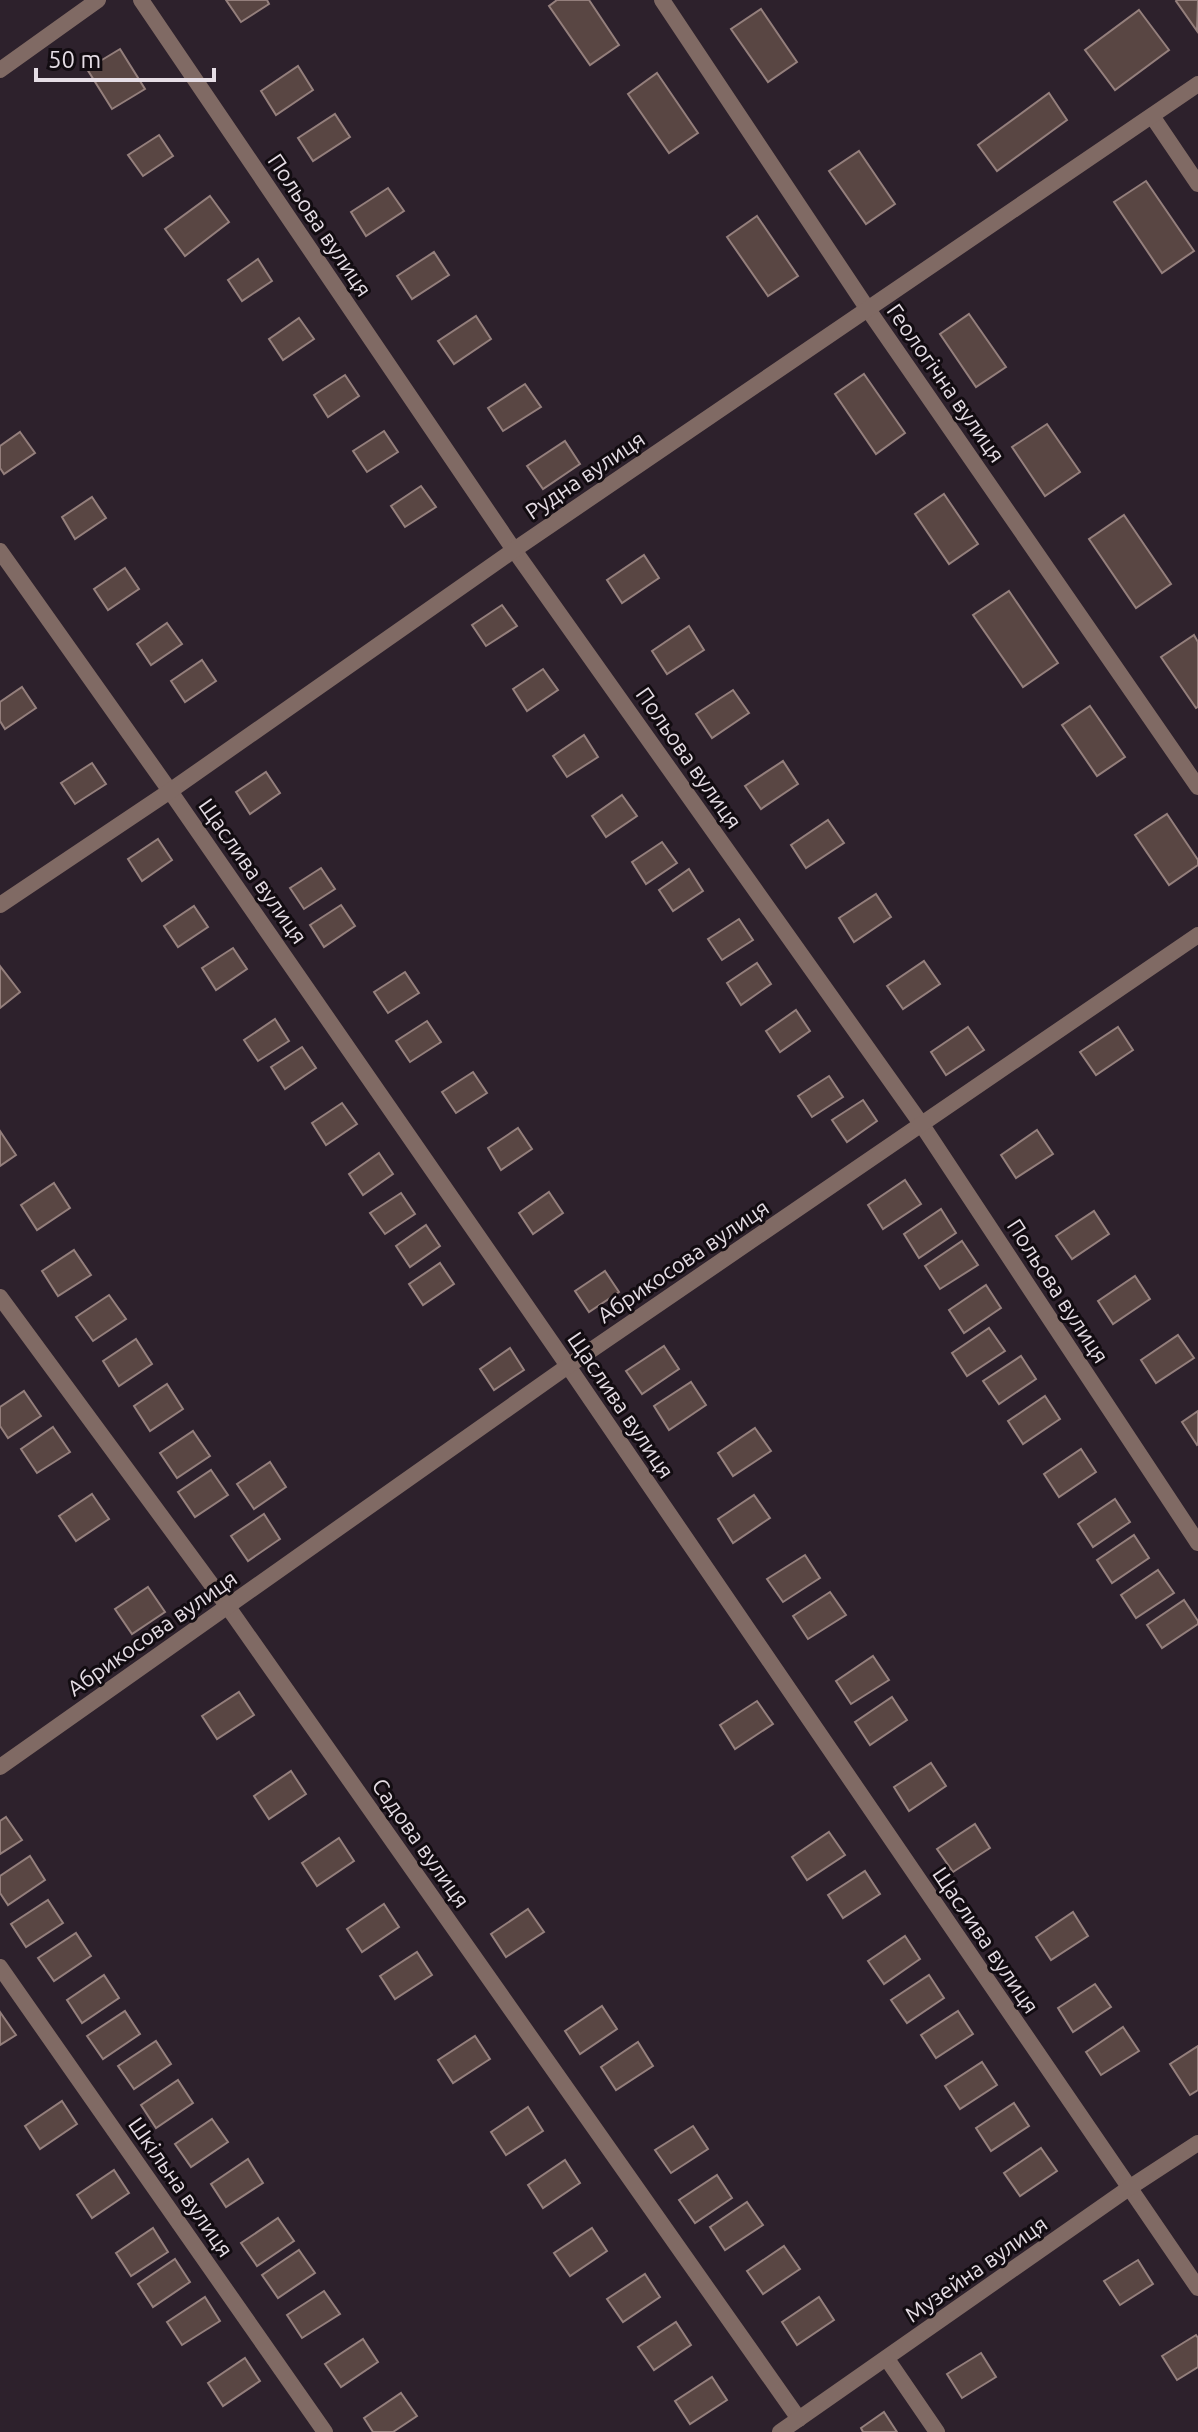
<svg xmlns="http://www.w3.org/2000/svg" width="1198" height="2432" viewBox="0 0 1198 2432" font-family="Ubuntu,sans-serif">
	<rect width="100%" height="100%" fill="#2d212c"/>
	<!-- building -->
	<g fill="#594643" stroke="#947f7c" stroke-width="2">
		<polygon points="226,0 267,0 269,4 241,22"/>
		<polygon points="557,0 589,0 619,45 590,65 549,6"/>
		<polygon points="1177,0 1198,0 1197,31 1176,1"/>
		<polygon points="761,9 797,62 768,82 731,29"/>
		<polygon points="1139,10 1169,50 1115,90 1085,50"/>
		<polygon points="120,49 145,89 112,109 87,69"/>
		<polygon points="298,66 313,90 276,115 261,91"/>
		<polygon points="657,73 698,133 669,153 628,94"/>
		<polygon points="1049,93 1067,120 997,171 978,145"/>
		<polygon points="335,114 350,137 313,161 298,138"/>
		<polygon points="159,135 173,156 143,176 128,155"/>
		<polygon points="859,151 895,204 866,224 829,171"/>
		<polygon points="1146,181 1194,251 1162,273 1114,202"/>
		<polygon points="388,188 404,211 366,236 351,212"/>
		<polygon points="210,196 229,222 185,256 165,229"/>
		<polygon points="757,216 798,276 768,296 727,237"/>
		<polygon points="434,252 449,275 412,299 397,276"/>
		<polygon points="258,259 272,281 242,301 228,280"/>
		<polygon points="969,314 1006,367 976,387 940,334"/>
		<polygon points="476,316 491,339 454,364 438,341"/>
		<polygon points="299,318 314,339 283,360 269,339"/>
		<polygon points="864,374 905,433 876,454 835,394"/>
		<polygon points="345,375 359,396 328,417 314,395"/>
		<polygon points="525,384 541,407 503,431 488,408"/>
		<polygon points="1047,424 1080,472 1045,496 1012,447"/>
		<polygon points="384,431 398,452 367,472 353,451"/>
		<polygon points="20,432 35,453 4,474 0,468 0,446"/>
		<polygon points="565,441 580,464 543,489 527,466"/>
		<polygon points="421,486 436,507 405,527 391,506"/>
		<polygon points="944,494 978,544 949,564 915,514"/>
		<polygon points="92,497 106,518 75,539 62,517"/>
		<polygon points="1124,515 1171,584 1136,608 1089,539"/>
		<polygon points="644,555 659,578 622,603 607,580"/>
		<polygon points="125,568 139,589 108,610 94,589"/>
		<polygon points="1009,591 1058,663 1023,687 973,615"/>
		<polygon points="502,605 517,626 486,646 472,625"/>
		<polygon points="167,623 182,644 151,665 137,644"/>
		<polygon points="689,626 704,650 667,674 652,651"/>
		<polygon points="1194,635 1198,642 1198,707 1196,708 1161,657"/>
		<polygon points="202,660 216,681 185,702 171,681"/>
		<polygon points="543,669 558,690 527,711 513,689"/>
		<polygon points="22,687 36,708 5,729 0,721 0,702"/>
		<polygon points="733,690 749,713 712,738 696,714"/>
		<polygon points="1090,706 1125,757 1097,776 1062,725"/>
		<polygon points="584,735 598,757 567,777 553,756"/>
		<polygon points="783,761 798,784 761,809 745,786"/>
		<polygon points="92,763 106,784 75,804 61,783"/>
		<polygon points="266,772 280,793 250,814 236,792"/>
		<polygon points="622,795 637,816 606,837 592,816"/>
		<polygon points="1167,814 1198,860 1198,865 1169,885 1135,835"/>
		<polygon points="828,820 844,843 806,868 791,845"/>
		<polygon points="158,839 172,860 142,881 128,859"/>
		<polygon points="662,842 677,863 646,884 632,862"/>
		<polygon points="321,868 335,889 304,909 290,888"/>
		<polygon points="689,869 703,891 673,911 659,890"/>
		<polygon points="876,894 891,917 854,942 839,918"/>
		<polygon points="341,905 355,926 324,947 310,925"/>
		<polygon points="194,906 208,927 178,947 164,926"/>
		<polygon points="739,919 753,940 722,960 708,939"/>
		<polygon points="233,948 247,969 216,990 202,968"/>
		<polygon points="924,961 940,984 903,1009 887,986"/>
		<polygon points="757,963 771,984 741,1005 727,983"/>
		<polygon points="0,966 20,992 0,1008"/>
		<polygon points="405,972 419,993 388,1013 374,992"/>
		<polygon points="796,1010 810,1031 780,1052 766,1031"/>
		<polygon points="275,1019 289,1041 258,1061 244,1040"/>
		<polygon points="427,1021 441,1042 410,1062 396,1041"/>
		<polygon points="968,1027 984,1050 946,1075 931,1052"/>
		<polygon points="1118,1027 1133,1050 1096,1075 1080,1052"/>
		<polygon points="302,1047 316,1068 285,1089 271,1067"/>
		<polygon points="473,1072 487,1093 456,1113 442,1092"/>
		<polygon points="829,1076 843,1097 812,1117 798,1096"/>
		<polygon points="863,1100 877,1121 847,1142 832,1120"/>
		<polygon points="342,1103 357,1124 326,1145 312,1123"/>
		<polygon points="518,1128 532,1149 501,1170 488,1148"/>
		<polygon points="1037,1130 1053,1154 1016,1178 1001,1155"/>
		<polygon points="0,1131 16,1155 0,1166"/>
		<polygon points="379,1153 393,1174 363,1195 349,1174"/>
		<polygon points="905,1180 921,1204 883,1229 868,1205"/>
		<polygon points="54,1183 70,1208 37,1230 21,1205"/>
		<polygon points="549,1192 563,1213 533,1234 519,1213"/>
		<polygon points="401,1193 415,1214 385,1234 370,1213"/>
		<polygon points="941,1209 956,1233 919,1258 904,1234"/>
		<polygon points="1094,1211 1109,1234 1072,1259 1056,1236"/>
		<polygon points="426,1225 440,1246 410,1267 396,1246"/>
		<polygon points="962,1241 978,1265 940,1289 925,1266"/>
		<polygon points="74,1250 91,1275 58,1296 42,1271"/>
		<polygon points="440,1263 454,1284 423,1305 409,1284"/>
		<polygon points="605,1271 619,1292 589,1312 575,1291"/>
		<polygon points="1135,1276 1150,1299 1113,1324 1098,1301"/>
		<polygon points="986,1285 1001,1308 964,1333 949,1310"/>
		<polygon points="109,1295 126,1319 93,1341 76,1317"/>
		<polygon points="989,1328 1005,1351 967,1376 952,1353"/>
		<polygon points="1178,1335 1194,1358 1156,1383 1141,1360"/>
		<polygon points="136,1339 152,1364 119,1386 103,1361"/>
		<polygon points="664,1346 679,1369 642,1394 626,1371"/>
		<polygon points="510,1348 524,1370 494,1390 480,1369"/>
		<polygon points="1021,1356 1036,1379 999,1404 983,1381"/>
		<polygon points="691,1382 706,1405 669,1430 654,1406"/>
		<polygon points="167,1384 183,1409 150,1431 134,1406"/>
		<polygon points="24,1391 41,1416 8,1438 0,1426 0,1407"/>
		<polygon points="1045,1396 1060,1419 1023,1444 1008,1421"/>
		<polygon points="1198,1411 1198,1444 1197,1445 1182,1422"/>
		<polygon points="53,1427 70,1452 37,1473 21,1449"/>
		<polygon points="755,1428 771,1451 733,1476 718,1453"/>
		<polygon points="193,1431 210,1456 177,1478 160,1453"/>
		<polygon points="1081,1449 1096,1472 1059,1497 1044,1474"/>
		<polygon points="270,1462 286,1487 254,1509 237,1484"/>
		<polygon points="211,1470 228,1495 195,1517 178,1492"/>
		<polygon points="92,1494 109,1519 76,1541 59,1516"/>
		<polygon points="754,1495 770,1518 733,1543 718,1519"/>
		<polygon points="1115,1499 1130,1522 1093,1547 1078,1524"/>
		<polygon points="264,1514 280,1539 248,1561 231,1536"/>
		<polygon points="1134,1535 1149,1558 1112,1583 1097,1560"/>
		<polygon points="805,1555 820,1578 783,1602 767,1579"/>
		<polygon points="1158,1570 1174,1593 1136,1618 1121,1595"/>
		<polygon points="148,1587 165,1612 132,1634 115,1609"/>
		<polygon points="830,1592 846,1615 808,1639 793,1616"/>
		<polygon points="1184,1600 1198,1621 1198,1624 1162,1648 1147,1625"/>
		<polygon points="873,1656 889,1680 851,1704 836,1681"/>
		<polygon points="239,1692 254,1715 217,1739 202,1716"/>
		<polygon points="892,1697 907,1720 870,1745 855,1722"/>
		<polygon points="757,1701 773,1724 735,1749 720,1725"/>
		<polygon points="931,1763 946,1786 909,1811 894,1787"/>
		<polygon points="291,1771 306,1794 269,1819 254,1796"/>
		<polygon points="6,1817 22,1840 0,1854 0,1821"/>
		<polygon points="975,1824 990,1848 953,1872 937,1849"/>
		<polygon points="829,1832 845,1855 807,1880 792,1857"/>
		<polygon points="339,1838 354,1861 317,1886 302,1863"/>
		<polygon points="30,1856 45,1880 8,1905 0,1893 0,1876"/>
		<polygon points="865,1871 880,1894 843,1918 828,1895"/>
		<polygon points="48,1900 63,1923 26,1947 11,1924"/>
		<polygon points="384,1904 399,1927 362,1952 347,1929"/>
		<polygon points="528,1909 544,1932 506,1957 491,1934"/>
		<polygon points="1073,1912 1088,1936 1051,1960 1036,1937"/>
		<polygon points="76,1933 91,1956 54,1981 38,1958"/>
		<polygon points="905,1936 920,1959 884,1984 868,1961"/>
		<polygon points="417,1952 432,1975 395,1999 380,1976"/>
		<polygon points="104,1975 119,1998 82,2023 67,2000"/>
		<polygon points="929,1975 944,1998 907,2023 891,2000"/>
		<polygon points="1095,1984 1111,2007 1073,2032 1058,2008"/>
		<polygon points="602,2006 617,2029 580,2054 565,2031"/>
		<polygon points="125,2011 140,2034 103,2059 87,2036"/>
		<polygon points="958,2011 973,2034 936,2058 921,2035"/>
		<polygon points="0,2012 16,2035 0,2045"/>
		<polygon points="1123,2027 1139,2051 1101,2075 1086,2052"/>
		<polygon points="475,2036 490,2059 453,2083 438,2060"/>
		<polygon points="156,2041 171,2064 134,2089 118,2066"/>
		<polygon points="638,2042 653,2066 616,2090 601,2067"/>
		<polygon points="1198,2046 1198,2090 1190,2095 1170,2064"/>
		<polygon points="982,2062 997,2085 960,2109 945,2086"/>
		<polygon points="178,2080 193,2103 156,2128 141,2105"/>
		<polygon points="62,2101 77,2124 40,2149 25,2126"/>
		<polygon points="1014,2103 1029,2126 991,2151 976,2128"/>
		<polygon points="528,2107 543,2131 506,2155 491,2132"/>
		<polygon points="212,2119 228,2142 191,2167 175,2144"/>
		<polygon points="693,2126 708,2149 671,2173 655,2150"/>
		<polygon points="1041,2148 1057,2171 1020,2196 1004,2173"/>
		<polygon points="248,2159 263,2183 226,2207 211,2184"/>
		<polygon points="565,2160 580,2183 543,2208 528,2185"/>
		<polygon points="114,2170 129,2193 92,2218 77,2195"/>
		<polygon points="717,2175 732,2198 695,2223 679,2200"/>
		<polygon points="747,2202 763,2225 725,2250 710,2227"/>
		<polygon points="278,2218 294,2241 257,2266 241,2243"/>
		<polygon points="153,2228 168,2252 131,2276 116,2253"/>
		<polygon points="592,2228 607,2251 570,2276 554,2253"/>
		<polygon points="784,2246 800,2269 763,2294 747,2271"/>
		<polygon points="299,2250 315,2273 278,2298 262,2275"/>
		<polygon points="175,2259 190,2282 153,2307 138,2284"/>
		<polygon points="1138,2260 1153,2284 1120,2305 1104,2281"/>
		<polygon points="645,2274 660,2297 623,2322 607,2299"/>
		<polygon points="324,2291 340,2314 302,2338 287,2315"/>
		<polygon points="205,2297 220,2321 182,2345 167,2322"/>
		<polygon points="819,2297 834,2320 797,2345 782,2322"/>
		<polygon points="676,2322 691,2345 654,2370 638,2347"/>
		<polygon points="1196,2335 1198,2338 1198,2367 1177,2380 1162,2356"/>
		<polygon points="363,2339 378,2362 341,2387 325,2364"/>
		<polygon points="981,2353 996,2377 962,2398 947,2374"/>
		<polygon points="245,2358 260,2381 223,2406 208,2383"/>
		<polygon points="712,2377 727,2400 690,2424 675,2401"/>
		<polygon points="401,2393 417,2416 393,2432 373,2432 364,2418"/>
		<polygon points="884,2412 897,2432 863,2432 861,2428"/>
	</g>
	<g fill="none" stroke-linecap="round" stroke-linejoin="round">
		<!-- minor -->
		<g stroke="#806a64" stroke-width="16">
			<polyline points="141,0 514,550 922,1125 1198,1543"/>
			<polyline points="662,0 867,308 1198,787"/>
			<polyline points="0,70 98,0"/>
			<polyline points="1152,116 1198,184"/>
			<polyline points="0,551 170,791 568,1366 1198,2288"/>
			<polyline points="0,905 170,791 514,550 1198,84"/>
			<polyline points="0,1297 228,1607 799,2419"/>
			<polyline points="0,1767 568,1366 1198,935"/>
			<polyline points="0,1967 325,2432"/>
			<polyline points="887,2359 937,2432"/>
			<polyline points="780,2432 1129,2188 1198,2143"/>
		</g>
	</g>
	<g text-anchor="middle" stroke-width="6" stroke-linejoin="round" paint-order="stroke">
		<!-- street labels -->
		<g font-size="22" fill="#e5dde5" stroke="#120c11">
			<text transform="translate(320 225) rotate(56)" y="8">Польова вулиця</text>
			<text transform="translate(946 383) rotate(55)" y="8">Геологічна вулиця</text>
			<text transform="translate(585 475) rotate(-34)" y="8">Рудна вулиця</text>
			<text transform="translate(689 758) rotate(55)" y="8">Польова вулиця</text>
			<text transform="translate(253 871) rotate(55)" y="8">Щаслива вулиця</text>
			<text transform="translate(683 1261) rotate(-34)" y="8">Абрикосова вулиця</text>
			<text transform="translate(1058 1291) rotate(57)" y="8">Польова вулиця</text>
			<text transform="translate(621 1405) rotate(56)" y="8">Щаслива вулиця</text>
			<text transform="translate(152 1633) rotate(-35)" y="8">Абрикосова вулиця</text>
			<text transform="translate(421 1843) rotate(55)" y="8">Садова вулиця</text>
			<text transform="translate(986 1940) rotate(56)" y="8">Щаслива вулиця</text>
			<text transform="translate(181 2187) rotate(55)" y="8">Шкільна вулиця</text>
			<text transform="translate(976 2269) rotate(-35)" y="8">Музейна вулиця</text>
		</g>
	</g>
	<!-- scale -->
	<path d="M36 68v12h178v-12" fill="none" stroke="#e5dde5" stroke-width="4"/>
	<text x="48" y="68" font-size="24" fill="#e5dde5" stroke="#120c11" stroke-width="6" paint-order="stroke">50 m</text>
</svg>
